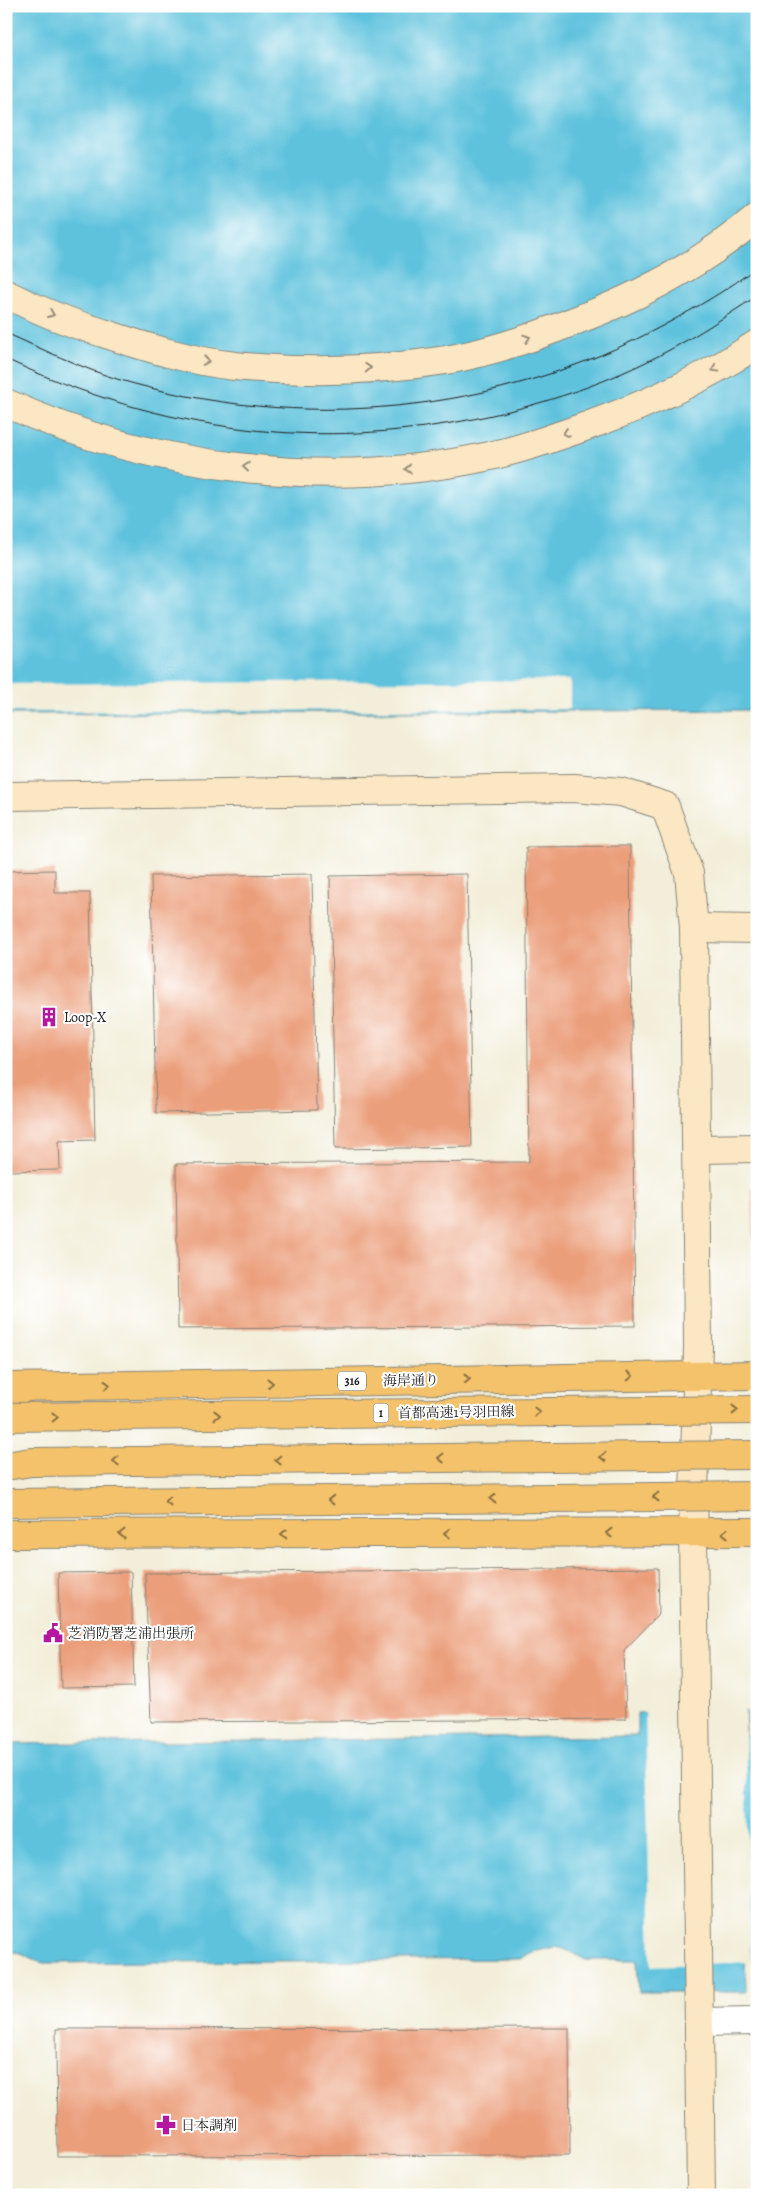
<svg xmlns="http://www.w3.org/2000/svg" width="763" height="2201" viewBox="0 0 763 2201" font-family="Alegreya,'Noto Serif JP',serif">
	<rect width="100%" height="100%" fill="#fff"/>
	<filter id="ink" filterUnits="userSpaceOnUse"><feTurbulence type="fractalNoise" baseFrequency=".02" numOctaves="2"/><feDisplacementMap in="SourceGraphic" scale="10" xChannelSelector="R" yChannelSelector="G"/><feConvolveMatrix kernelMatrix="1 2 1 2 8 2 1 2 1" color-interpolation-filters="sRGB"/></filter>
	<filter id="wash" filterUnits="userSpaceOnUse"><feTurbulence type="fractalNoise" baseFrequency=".0096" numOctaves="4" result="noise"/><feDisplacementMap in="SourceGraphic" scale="20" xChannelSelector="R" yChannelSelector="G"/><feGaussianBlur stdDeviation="1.12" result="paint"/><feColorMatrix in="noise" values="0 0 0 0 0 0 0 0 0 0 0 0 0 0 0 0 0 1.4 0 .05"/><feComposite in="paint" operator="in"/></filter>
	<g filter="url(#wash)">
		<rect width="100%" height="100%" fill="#f2eed9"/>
		<!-- water -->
		<g fill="#5fc2dd" stroke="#3e6f7c">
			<polygon points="6,6 757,6 757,710 6,714"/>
			<polygon points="746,1711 746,1735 757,1736 757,1959 745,1960 746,1992 639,1992 637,1960 586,1960 564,1949 554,1947 529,1953 520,1959 43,1963 21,1953 6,1951 6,1744 637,1736 637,1713"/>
		</g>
		<!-- pier -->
		<g fill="#f2eed9">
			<polygon points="570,680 570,709 6,712 6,684"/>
			<polygon points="745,1708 751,1962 651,1966 645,1710"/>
		</g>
		<g id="blocks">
			<!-- building -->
			<g fill="#eb9e7a">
				<polygon points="630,846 635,1326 178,1329 176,1164 529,1162 526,847"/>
				<polygon points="55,870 55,893 90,893 95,1140 59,1141 60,1170 6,1171 6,871"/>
				<polygon points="312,874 317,1110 156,1113 151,876"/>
				<polygon points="467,874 472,1147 335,1149 330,876"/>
				<polygon points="757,1188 757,1272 755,1272 752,1189"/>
				<polygon points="658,1568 659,1614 624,1650 626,1719 151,1722 145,1573"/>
				<polygon points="131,1572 134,1687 61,1688 58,1573"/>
				<polygon points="569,2028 570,2155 57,2156 56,2029"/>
			</g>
		</g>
	</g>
	<g filter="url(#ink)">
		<use href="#blocks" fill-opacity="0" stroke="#87857a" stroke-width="1"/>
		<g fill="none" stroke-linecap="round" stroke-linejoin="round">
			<defs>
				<polyline id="street" points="699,2022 757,2021"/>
				<g id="secondary">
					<path d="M6,294C37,310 70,323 103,333C145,347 190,361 235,366C305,373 377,371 446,360C491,352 535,337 577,320C641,296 704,262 757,217"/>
					<path d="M6,403C151,470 329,490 485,457C519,450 553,438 587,426C646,405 704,379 757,344"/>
					<polyline points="6,796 574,788 621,792 665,806 689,873 694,928 698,1347 693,1533 701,2195"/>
					<polyline points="694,928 757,929"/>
					<polyline points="697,1149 757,1148"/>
				</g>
				<g id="primary">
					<polyline points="6,1387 757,1375"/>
					<polyline points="6,1534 757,1532"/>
				</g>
				<g id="highway">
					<polyline points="6,1394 28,1387"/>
					<polyline points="6,1466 31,1462"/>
				</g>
			</defs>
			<!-- street casing -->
			<use href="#street" stroke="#87857a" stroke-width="30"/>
			<!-- secondary casing -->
			<use href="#secondary" stroke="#87857a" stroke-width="30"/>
			<!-- primary casing -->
			<use href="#primary" stroke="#87857a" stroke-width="30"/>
			<!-- highway casing -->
			<use href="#highway" stroke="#87857a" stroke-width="30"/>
			<!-- street -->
			<use href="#street" stroke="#fff" stroke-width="28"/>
			<!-- secondary -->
			<use href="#secondary" stroke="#fbe7c3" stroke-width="28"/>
			<!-- primary -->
			<use href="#primary" stroke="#f4c26a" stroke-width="28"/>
			<!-- highway -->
			<use href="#highway" stroke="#f4c26a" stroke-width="28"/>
			<!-- tram -->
			<g stroke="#1c1c1c" stroke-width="1">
				<path d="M6,333C42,349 79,367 117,379C300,433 498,415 666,324C697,307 729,289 757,267"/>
				<path d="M6,359C82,395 162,419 245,429C375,445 526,420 644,363C684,344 720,320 757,296"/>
			</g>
			<defs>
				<g id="highway-bridge">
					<polyline points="6,1417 757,1410"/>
					<polyline points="31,1462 757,1455"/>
					<polyline points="6,1503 757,1496"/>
				</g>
			</defs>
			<!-- highway-bridge casing -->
			<use href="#highway-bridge" stroke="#87857a" stroke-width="30" stroke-linecap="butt"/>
			<!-- highway-bridge -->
			<use href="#highway-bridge" stroke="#f4c26a" stroke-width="28"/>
		</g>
		<!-- one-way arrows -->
		<defs><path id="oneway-chevron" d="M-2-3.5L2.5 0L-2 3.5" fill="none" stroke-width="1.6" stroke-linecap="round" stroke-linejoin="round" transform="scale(1.25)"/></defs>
		<g stroke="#978c78">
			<use href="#oneway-chevron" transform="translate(51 314) rotate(23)"/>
			<use href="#oneway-chevron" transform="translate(527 338) rotate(-19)"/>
			<use href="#oneway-chevron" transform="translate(206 361) rotate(10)"/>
			<use href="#oneway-chevron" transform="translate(368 368) rotate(-3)"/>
			<use href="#oneway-chevron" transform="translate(715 369) rotate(151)"/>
			<use href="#oneway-chevron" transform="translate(566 433) rotate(161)"/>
			<use href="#oneway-chevron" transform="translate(246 467) rotate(-175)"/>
			<use href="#oneway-chevron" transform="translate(408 469) rotate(176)"/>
		</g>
		<g stroke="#886f43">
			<use href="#oneway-chevron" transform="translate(630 1376) rotate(-1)"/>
			<use href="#oneway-chevron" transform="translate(467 1379) rotate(-1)"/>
			<use href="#oneway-chevron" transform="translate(270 1383) rotate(-1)"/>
			<use href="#oneway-chevron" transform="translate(107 1385) rotate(-1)"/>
			<use href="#oneway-chevron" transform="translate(735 1410)"/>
			<use href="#oneway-chevron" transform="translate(537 1412) rotate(-1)"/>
			<use href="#oneway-chevron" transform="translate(217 1415) rotate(-1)"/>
			<use href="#oneway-chevron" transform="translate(55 1417) rotate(-1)"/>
			<use href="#oneway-chevron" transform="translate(603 1457) rotate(179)"/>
			<use href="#oneway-chevron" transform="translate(441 1458) rotate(179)"/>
			<use href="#oneway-chevron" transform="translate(278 1460) rotate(179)"/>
			<use href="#oneway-chevron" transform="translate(116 1461) rotate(179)"/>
			<use href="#oneway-chevron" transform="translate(656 1497) rotate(179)"/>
			<use href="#oneway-chevron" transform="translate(493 1499) rotate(180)"/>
			<use href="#oneway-chevron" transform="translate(331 1500) rotate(180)"/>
			<use href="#oneway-chevron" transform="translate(168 1501) rotate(180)"/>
			<use href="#oneway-chevron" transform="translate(447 1533) rotate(180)"/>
			<use href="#oneway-chevron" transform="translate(609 1533) rotate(180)"/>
			<use href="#oneway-chevron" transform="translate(725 1533) rotate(179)"/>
			<use href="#oneway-chevron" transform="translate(122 1534) rotate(180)"/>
			<use href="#oneway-chevron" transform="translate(284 1534) rotate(180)"/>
		</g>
	</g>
	<!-- icons -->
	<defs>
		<symbol id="building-bare" viewBox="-9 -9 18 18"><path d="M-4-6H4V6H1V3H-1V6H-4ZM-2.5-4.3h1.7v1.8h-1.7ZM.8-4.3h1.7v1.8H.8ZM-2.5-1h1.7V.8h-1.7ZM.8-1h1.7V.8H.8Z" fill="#b5179e" stroke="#fff" stroke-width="2.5" paint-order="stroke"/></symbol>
		<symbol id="civic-bare" viewBox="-9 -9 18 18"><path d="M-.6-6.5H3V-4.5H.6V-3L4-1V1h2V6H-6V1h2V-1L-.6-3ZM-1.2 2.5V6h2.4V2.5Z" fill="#b5179e" stroke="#fff" stroke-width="2.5" paint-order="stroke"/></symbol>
		<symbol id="pharmacy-bare" viewBox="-9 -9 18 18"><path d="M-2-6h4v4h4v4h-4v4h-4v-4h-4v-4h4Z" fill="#b5179e" stroke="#fff" stroke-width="2.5" paint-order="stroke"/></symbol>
	</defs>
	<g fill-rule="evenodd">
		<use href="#building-bare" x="35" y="1003" width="28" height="28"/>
		<use href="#civic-bare" x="39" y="1619" width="28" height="28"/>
		<use href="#pharmacy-bare" x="152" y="2111" width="28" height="28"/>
	</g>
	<g text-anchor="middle" stroke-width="4" stroke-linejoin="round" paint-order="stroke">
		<!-- shield labels -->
		<g fill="#fff" stroke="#606060" stroke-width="1">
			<rect x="338" y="1371.5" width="28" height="19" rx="4"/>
			<rect x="373.5" y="1403.5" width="15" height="19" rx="4"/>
		</g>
		<g font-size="12" font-weight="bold" fill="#1c1c1c">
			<text x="352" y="1385">316</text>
			<text x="381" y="1417">1</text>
		</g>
		<!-- poi labels -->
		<g font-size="14" fill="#1c1c1c" stroke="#fff" text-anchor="start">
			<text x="64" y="1022">Loop-X</text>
			<text x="68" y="1638">芝消防署芝浦出張所</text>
			<text x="181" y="2130">日本調剤</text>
		</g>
		<!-- street labels -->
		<g font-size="14" fill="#1c1c1c" stroke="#fff">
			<text transform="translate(411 1380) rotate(-1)" y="5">海岸通り</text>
			<text transform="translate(456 1412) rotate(-1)" y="5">首都高速1号羽田線</text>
		</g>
	</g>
	<!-- margin -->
	<rect width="763" height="2201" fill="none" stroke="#fff" stroke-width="25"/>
</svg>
